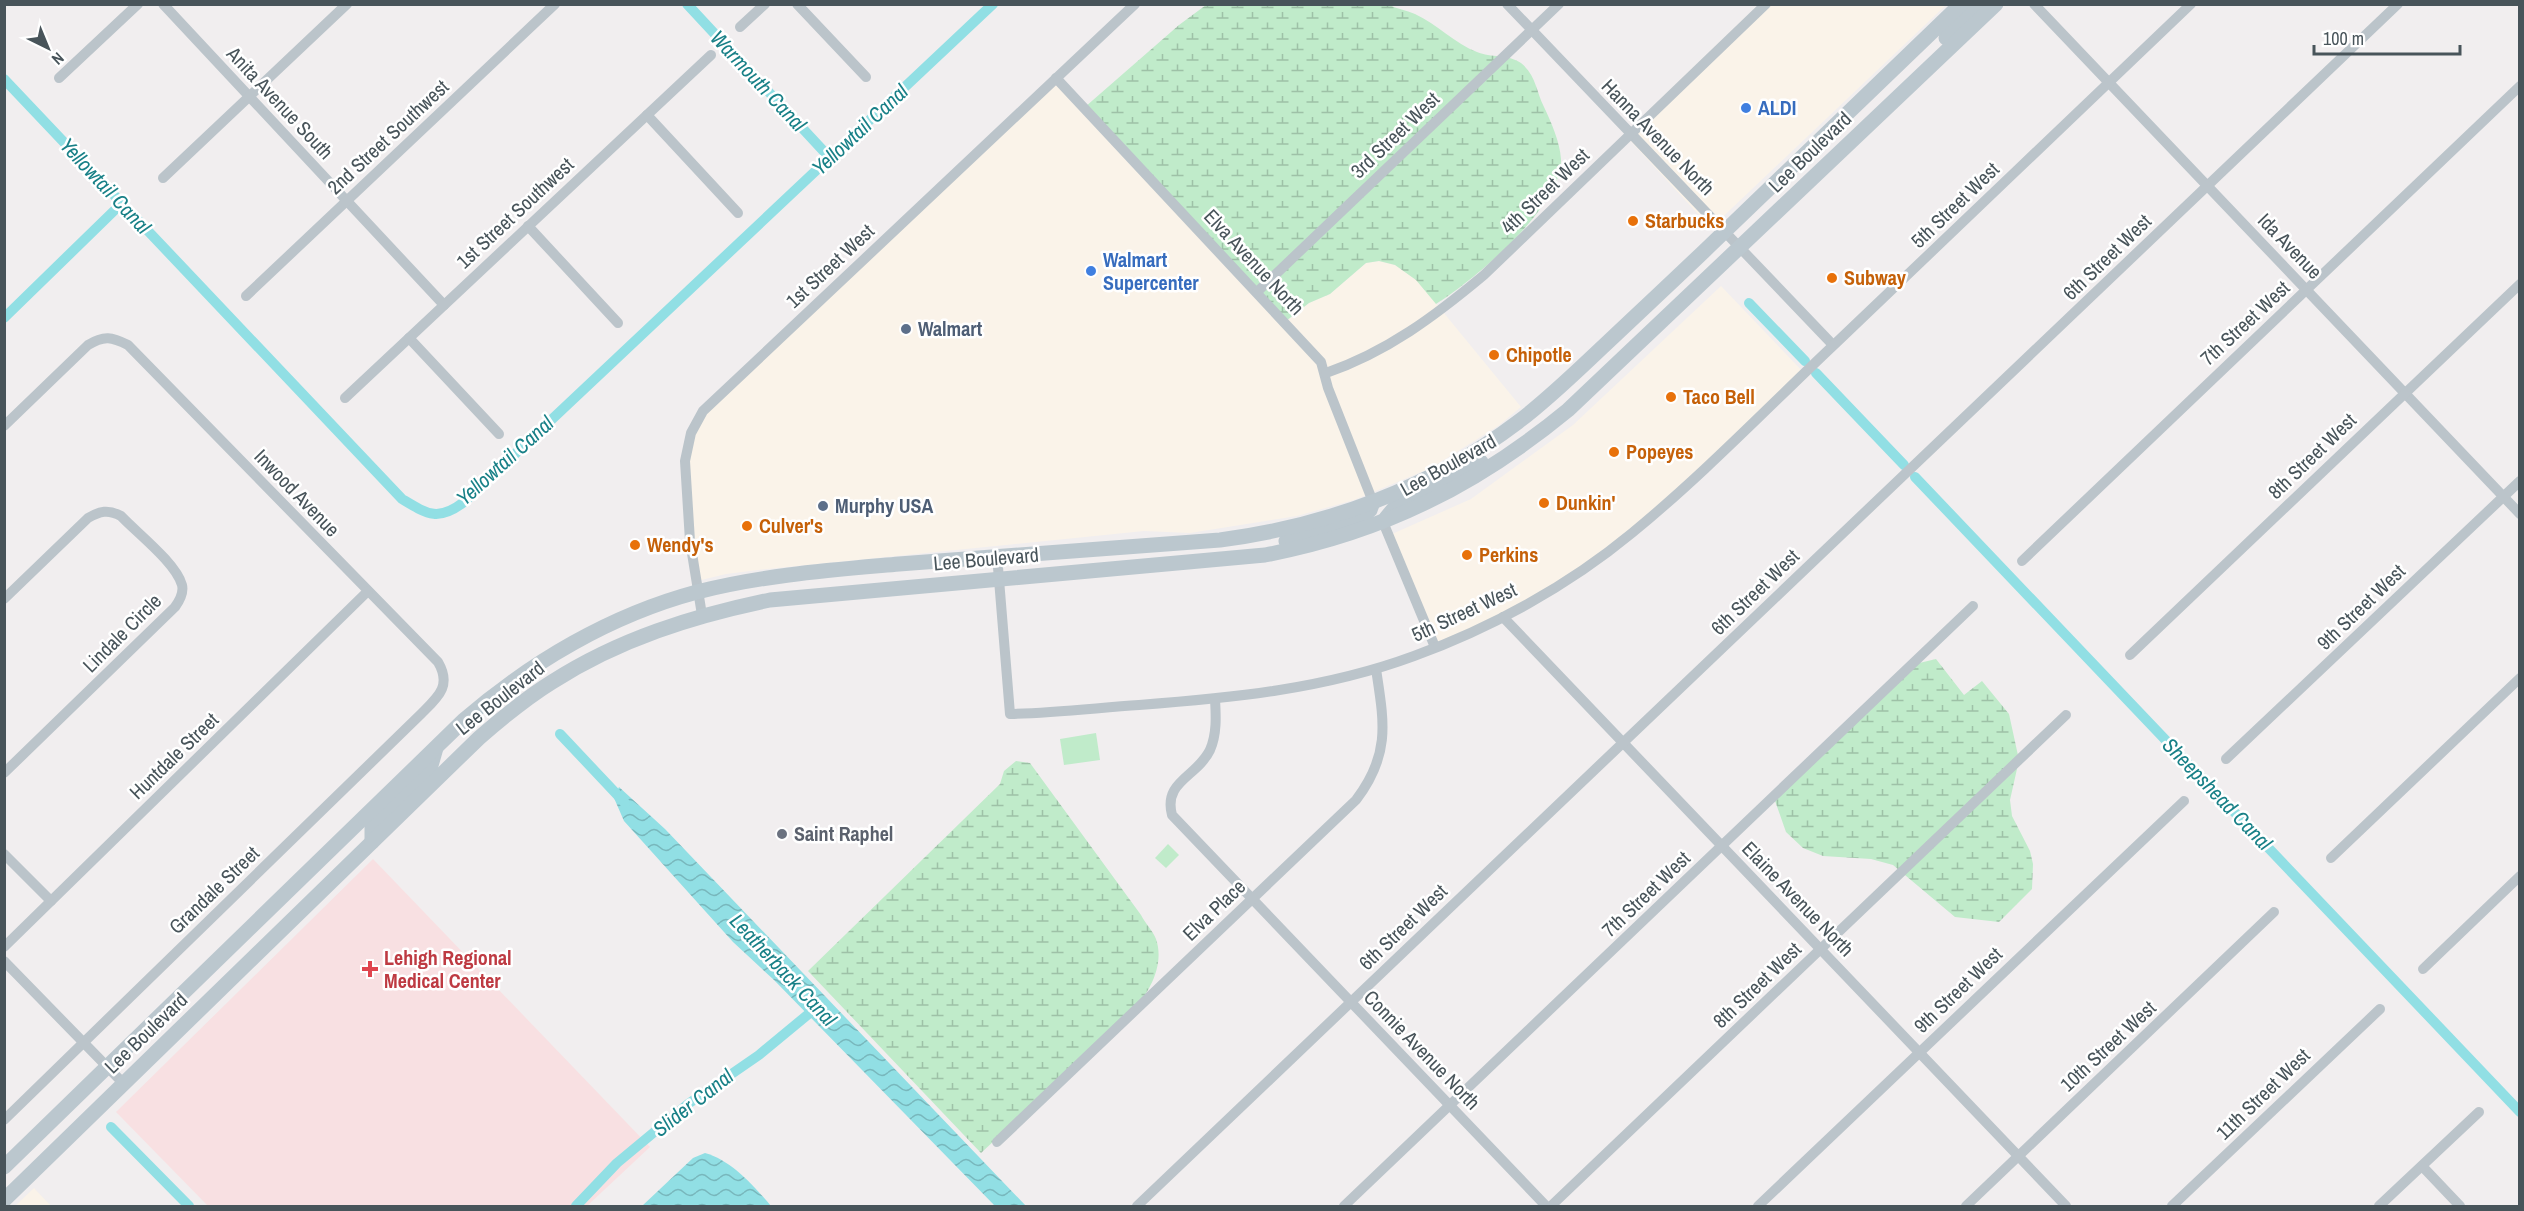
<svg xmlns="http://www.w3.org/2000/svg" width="2524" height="1211" viewBox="0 0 2524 1211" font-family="'Archivo Narrow',sans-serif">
	<defs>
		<pattern id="wetland-marsh" width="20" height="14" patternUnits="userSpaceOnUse" patternTransform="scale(1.5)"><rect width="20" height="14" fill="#c0ebca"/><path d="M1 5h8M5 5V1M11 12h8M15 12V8" fill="none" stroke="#9ec1a7"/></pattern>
		<pattern id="water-waves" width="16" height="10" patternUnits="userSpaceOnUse" patternTransform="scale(1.5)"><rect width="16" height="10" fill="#91dfe4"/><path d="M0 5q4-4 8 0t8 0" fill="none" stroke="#78b7bc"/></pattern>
	</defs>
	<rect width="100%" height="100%" fill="#f1eeef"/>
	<!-- commercial -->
	<g fill="#faf3e9">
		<polygon points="1758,5 1946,5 1711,228 1624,134"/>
		<polygon points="1057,77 1287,321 1309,303 1330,294 1366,263 1379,261 1395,265 1416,279 1521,407 1498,426 1431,468 1354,500 1297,516 1190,533 1144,531 767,569 726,574 693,582 688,452 698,418"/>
		<polygon points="1721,286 1807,376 1602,561 1487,625 1431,644 1392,534 1471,499 1573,425"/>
		<polygon points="34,1188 51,1206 15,1206"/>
	</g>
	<!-- medical -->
	<polygon fill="#f8e0e2" points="373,859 650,1147 587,1206 208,1206 116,1112"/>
	<!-- green -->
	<g fill="#c0ebca">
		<polygon points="1096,733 1100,760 1064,765 1060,739"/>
		<polygon points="1168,844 1179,855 1166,868 1155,858"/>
	</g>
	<!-- wetland -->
	<g fill="url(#wetland-marsh)">
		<path d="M1206,5H1389C1397,9 1406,10 1415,14C1437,24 1455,44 1477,52C1491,58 1508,54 1521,63C1536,75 1536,91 1544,107C1551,122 1560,142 1561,159C1563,206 1473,281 1436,304L1416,280L1395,265L1379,261L1366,263L1330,294L1309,303L1286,321L1085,107L1179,25Z"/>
		<polygon points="1936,659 1964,695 1982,681 2009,714 2019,760 2010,800 2012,816 2030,851 2033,864 2032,889 1999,922 1955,917 1893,865 1871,859 1823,856 1803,848 1786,832 1773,795 1911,665"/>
		<path d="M1016,761L1030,763L1141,915C1145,923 1153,931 1156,939C1165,965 1149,993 1132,1012L981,1153L808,971L1000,784L1004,771Z"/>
	</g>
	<!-- water -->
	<g fill="url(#water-waves)">
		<polygon points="619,787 665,829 1026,1206 995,1206 774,980 733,942 624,821 614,798"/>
		<path d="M705,1153C731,1160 754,1186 771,1206H642L693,1158Z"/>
	</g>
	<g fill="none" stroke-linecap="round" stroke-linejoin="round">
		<!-- canal -->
		<g stroke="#91dfe4" stroke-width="10">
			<polyline points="687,4 830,158"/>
			<path d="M4,79L402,499C427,514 438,522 464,502L993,4"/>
			<polyline points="1749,303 1805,361"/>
			<polyline points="4,318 122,203"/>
			<polyline points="1816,373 1904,465"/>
			<polyline points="1915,477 2520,1112"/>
			<polyline points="560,734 625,803"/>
			<polyline points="111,1127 189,1206"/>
			<polyline points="576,1206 617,1163 688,1104 759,1055 817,1007"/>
		</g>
		<!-- street -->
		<g stroke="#bbc4ca" stroke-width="10">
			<polyline points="163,4 444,305"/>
			<polyline points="797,4 866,77"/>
			<polyline points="1507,4 1833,345"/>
			<polyline points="2034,4 2520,514"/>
			<polyline points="740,27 765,4"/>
			<polyline points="59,78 138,4"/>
			<polyline points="1056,78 1321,362 1328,388 1373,502"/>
			<polyline points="647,115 738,213"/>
			<polyline points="163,178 347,4"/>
			<polyline points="528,226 618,323"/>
			<polyline points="1257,292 1559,4"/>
			<polyline points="246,296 555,4"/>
			<polyline points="409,338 499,434"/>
			<path d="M1326,373C1387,352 1435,316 1484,275L1766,4"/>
			<polyline points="345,398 711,55"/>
			<path d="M4,426L88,345C104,335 112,337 128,345L438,662C452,686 438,697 421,714L4,1120"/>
			<polyline points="1383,522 1435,647"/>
			<path d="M997,555L1010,714C1053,713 1096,708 1139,705C1232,698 1325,689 1414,656C1491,628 1568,586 1632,533C1704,474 1769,406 1837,342C1955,229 2073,117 2191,4"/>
			<polyline points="2022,561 2520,86"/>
			<path d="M4,599L88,518C100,511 108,509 121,516C137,533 176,563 182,585C184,593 180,600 175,607L4,773"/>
			<polyline points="702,615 690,541 685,461 691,433 703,411 1135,4"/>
			<polyline points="1503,617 2066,1206"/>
			<polyline points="2130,655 2520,284"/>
			<path d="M1215,699C1216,716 1217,734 1210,750C1197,777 1163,781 1172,815L1546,1206"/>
			<polyline points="2226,759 2520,481"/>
			<polyline points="4,854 51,901"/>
			<polyline points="2331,858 2520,678"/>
			<polyline points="4,947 368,591"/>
			<polyline points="4,961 124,1084"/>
			<polyline points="2423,969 2520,876"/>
			<path d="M997,1142L1356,800C1391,754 1384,722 1376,669"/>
			<polyline points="2422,1166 2460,1206"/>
			<polyline points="1137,1206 2398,4"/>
			<polyline points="1344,1206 1973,606"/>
			<polyline points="1551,1206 2066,715"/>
			<polyline points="1758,1206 2184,801"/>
			<polyline points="1966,1206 2274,912"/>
			<polyline points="2172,1206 2380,1009"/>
			<polyline points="2379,1206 2479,1112"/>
		</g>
		<!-- secondary -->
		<g stroke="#bbc7ce" stroke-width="15">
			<polyline points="1946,38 1980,4"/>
			<polyline points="1386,518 1396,506 1481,462"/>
			<polyline points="1286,541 1362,518 1370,510 1373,502"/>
			<polyline points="372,842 372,825 430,769 436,748"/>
			<path d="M4,1167L464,720C531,662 611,615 697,592C763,575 832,570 899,564C1006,555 1113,547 1220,540C1327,526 1431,488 1518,422C1550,398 1579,369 1609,341C1647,305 1686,269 1724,232C1803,156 1882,80 1961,4"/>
			<path d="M4,1200L479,738C502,718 526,698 552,682C619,639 693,616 770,600L1265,555C1382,533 1477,485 1568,410L1996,4"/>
		</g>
	</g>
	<!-- markers -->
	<g fill="#3f7fe0" stroke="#fff" stroke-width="2">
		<circle cx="1746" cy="108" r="6"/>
		<circle cx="1091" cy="271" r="6"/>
	</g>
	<g fill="#e8710a" stroke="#fff" stroke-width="2">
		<circle cx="1633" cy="221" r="6"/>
		<circle cx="1832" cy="278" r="6"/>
		<circle cx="1494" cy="355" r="6"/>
		<circle cx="1671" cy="397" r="6"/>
		<circle cx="1614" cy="452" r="6"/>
		<circle cx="1544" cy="503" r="6"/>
		<circle cx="747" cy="526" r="6"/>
		<circle cx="635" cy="545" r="6"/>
		<circle cx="1467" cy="555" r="6"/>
	</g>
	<g fill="#5c6f8a" stroke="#fff" stroke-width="2">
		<circle cx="906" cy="329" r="6"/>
		<circle cx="823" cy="506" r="6"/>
	</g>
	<circle fill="#6b7280" stroke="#fff" stroke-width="2" cx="782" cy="834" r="6"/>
	<path fill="#e0444e" stroke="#fff" stroke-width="2" d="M367 960h6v6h6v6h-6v6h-6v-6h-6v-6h6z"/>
	<g text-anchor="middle" stroke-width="5" stroke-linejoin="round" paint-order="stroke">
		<!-- street labels -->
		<g font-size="20" fill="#48545a" stroke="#fff">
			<text transform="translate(280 103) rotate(47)" y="7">Anita Avenue South</text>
			<text transform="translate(1395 135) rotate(-44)" y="7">3rd Street West</text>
			<text transform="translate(388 137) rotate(-43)" y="7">2nd Street Southwest</text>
			<text transform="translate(1658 137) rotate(46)" y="7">Hanna Avenue North</text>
			<text transform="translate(1810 152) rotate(-44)" y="7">Lee Boulevard</text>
			<text transform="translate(1545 191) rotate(-44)" y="7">4th Street West</text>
			<text transform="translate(1955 205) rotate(-44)" y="7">5th Street West</text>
			<text transform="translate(515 213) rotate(-43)" y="7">1st Street Southwest</text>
			<text transform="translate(2290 246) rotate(46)" y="7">Ida Avenue</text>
			<text transform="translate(2107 257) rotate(-44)" y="7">6th Street West</text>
			<text transform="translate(1254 262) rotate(47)" y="7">Elva Avenue North</text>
			<text transform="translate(830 266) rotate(-43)" y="7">1st Street West</text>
			<text transform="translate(2245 323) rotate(-43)" y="7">7th Street West</text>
			<text transform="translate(2312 456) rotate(-44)" y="7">8th Street West</text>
			<text transform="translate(1448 465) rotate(-29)" y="7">Lee Boulevard</text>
			<text transform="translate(297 493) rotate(46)" y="7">Inwood Avenue</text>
			<text transform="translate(986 559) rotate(-5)" y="7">Lee Boulevard</text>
			<text transform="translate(1755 592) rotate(-44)" y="7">6th Street West</text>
			<text transform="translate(2361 607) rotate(-44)" y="7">9th Street West</text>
			<text transform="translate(1464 612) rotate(-25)" y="7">5th Street West</text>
			<text transform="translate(122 633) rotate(-45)" y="7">Lindale Circle</text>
			<text transform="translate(500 698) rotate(-38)" y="7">Lee Boulevard</text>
			<text transform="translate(174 756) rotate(-44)" y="7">Huntdale Street</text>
			<text transform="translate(214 890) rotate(-44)" y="7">Grandale Street</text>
			<text transform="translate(1646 894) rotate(-44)" y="7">7th Street West</text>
			<text transform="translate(1798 899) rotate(46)" y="7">Elaine Avenue North</text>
			<text transform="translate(1214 910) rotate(-44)" y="7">Elva Place</text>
			<text transform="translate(1403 927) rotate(-44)" y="7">6th Street West</text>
			<text transform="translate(1757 985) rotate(-44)" y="7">8th Street West</text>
			<text transform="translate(1958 990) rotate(-44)" y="7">9th Street West</text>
			<text transform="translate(146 1033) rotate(-44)" y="7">Lee Boulevard</text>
			<text transform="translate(2108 1046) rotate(-43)" y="7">10th Street West</text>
			<text transform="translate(1422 1050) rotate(46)" y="7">Connie Avenue North</text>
			<text transform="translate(2263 1094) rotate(-44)" y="7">11th Street West</text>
		</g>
		<!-- shop labels -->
		<g font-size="20" font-weight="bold" fill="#366cbe" stroke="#fff" text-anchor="start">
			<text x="1758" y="115">ALDI</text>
			<text x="1103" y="267">Walmart<tspan x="1103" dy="23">Supercenter</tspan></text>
		</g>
		<!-- food labels -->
		<g font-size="20" font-weight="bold" fill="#c56008" stroke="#fff" text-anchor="start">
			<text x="1645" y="228">Starbucks</text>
			<text x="1844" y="285">Subway</text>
			<text x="1506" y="362">Chipotle</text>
			<text x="1683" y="404">Taco Bell</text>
			<text x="1626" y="459">Popeyes</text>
			<text x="1556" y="510">Dunkin'</text>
			<text x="759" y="533">Culver's</text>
			<text x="647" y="552">Wendy's</text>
			<text x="1479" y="562">Perkins</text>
		</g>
		<!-- service labels -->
		<g font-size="20" font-weight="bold" fill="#4e5e75" stroke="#fff" text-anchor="start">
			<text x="918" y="336">Walmart</text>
			<text x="835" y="513">Murphy USA</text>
		</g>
		<!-- worship labels -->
		<g font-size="20" font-weight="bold" fill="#5b616d" stroke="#fff" text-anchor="start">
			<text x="794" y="841">Saint Raphel</text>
		</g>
		<!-- health labels -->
		<g font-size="20" font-weight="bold" fill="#be3a42" stroke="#fff" text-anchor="start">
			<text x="384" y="965">Lehigh Regional<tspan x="384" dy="23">Medical Center</tspan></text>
		</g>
		<!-- water labels -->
		<g font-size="21" font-style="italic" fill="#188087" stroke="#fff">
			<text transform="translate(758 81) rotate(47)" y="7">Warmouth Canal</text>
			<text transform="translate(860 130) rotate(-43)" y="7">Yellowtail Canal</text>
			<text transform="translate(105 186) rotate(47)" y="7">Yellowtail Canal</text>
			<text transform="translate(505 461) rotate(-42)" y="7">Yellowtail Canal</text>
			<text transform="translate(2217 794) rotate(46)" y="7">Sheepshead Canal</text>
			<text transform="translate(783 970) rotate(47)" y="7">Leatherback Canal</text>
			<text transform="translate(693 1103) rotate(-38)" y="7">Slider Canal</text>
		</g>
	</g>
	<!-- border -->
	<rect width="2524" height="1211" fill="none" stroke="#48545a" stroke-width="12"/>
	<!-- north arrow -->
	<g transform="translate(48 48) rotate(137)" stroke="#ffffff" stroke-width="4.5" paint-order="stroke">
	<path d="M0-4.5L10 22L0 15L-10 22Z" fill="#48545a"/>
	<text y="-9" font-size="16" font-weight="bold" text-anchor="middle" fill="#48545a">N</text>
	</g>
	<!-- scale -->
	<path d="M2314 45v9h146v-9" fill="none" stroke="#48545a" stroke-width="3"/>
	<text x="2323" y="45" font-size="18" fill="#48545a" stroke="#ffffff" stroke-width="4.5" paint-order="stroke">100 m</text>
</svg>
